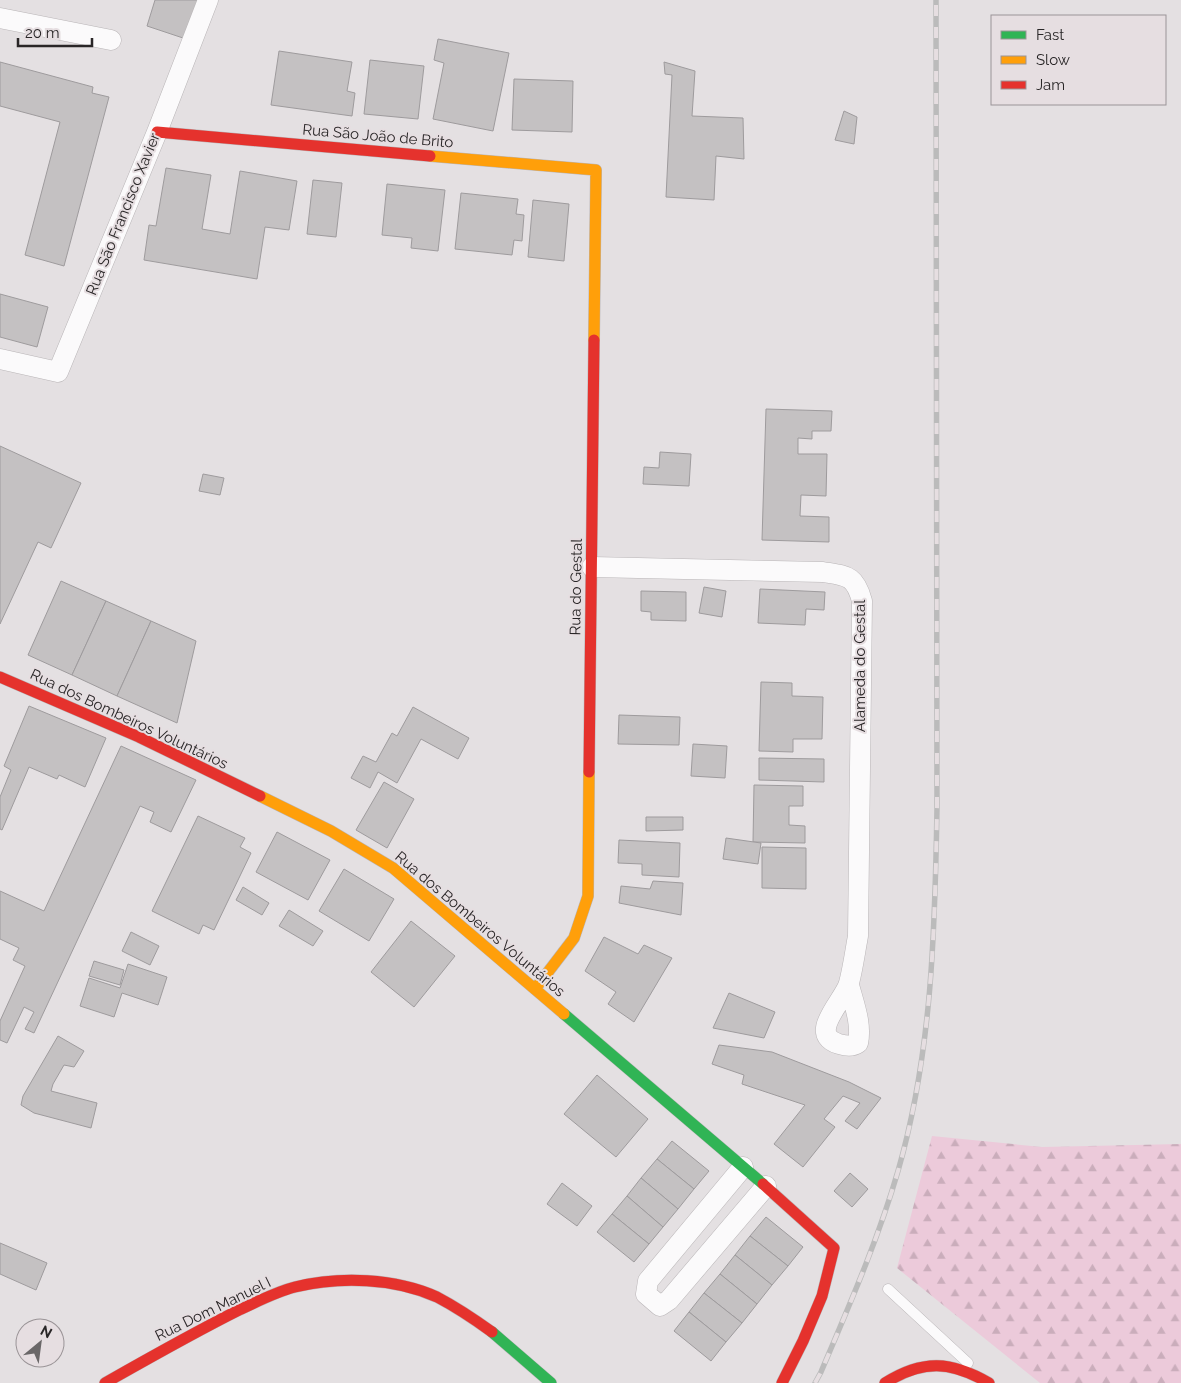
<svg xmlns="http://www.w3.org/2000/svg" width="1181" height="1383" viewBox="0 0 1181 1383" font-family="Raleway,sans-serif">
	<defs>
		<pattern id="forest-firs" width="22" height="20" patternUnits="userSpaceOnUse" patternTransform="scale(1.25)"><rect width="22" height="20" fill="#eccada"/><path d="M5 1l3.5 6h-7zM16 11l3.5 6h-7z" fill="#caadbb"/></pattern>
	</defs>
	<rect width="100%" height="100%" fill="#e4e0e2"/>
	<!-- forest -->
	<polygon fill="url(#forest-firs)" points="932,1136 1042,1147 1181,1144 1181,1383 1040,1383 897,1268"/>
	<!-- building -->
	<g fill="#c4c1c2" stroke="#9e9b9d">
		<polygon points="155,0 199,0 186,39 147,26"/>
		<polygon points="438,39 509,53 493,131 433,119 444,63 434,60"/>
		<polygon points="279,51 352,62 347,91 355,93 352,116 271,105"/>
		<polygon points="370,60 424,66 418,119 364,114"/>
		<polygon points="0,62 93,87 92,93 109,97 64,266 25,255 60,122 0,106"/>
		<polygon points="664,62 695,71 692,116 743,118 744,159 716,156 714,200 666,197 672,75 665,74"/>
		<polygon points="514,79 573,81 572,132 512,130"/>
		<polygon points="844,111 857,117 854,144 835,140"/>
		<polygon points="166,168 211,175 202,229 230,234 240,171 297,181 289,230 265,227 257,279 144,260 149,225 156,226"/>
		<polygon points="313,180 342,183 336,237 307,234"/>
		<polygon points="387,184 445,190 438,251 411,248 412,238 382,235"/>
		<polygon points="461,193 518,199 516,214 524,215 522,241 514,240 512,255 455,249"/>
		<polygon points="533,200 569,204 564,261 528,257"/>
		<polygon points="0,294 48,307 37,347 0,337"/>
		<polygon points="766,409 832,411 831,431 812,431 812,439 798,438 798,454 827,454 826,496 801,495 800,516 829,517 829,542 762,540"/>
		<polygon points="0,446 81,483 51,548 38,542 0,624"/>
		<polygon points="660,452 691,454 689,486 643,484 644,467 659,468"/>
		<polygon points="203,474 224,478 220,495 199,491"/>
		<polygon points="61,581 106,601 72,675 28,655"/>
		<polygon points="704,587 726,591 722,617 699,613"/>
		<polygon points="760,589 825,592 824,610 806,609 805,625 758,623"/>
		<polygon points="641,591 686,592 686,621 651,620 651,612 641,611"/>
		<polygon points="106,601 151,621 117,696 72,675"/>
		<polygon points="151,621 196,641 177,723 117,696"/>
		<polygon points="761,682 792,683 792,696 823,697 822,739 793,739 793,752 759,751"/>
		<polygon points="29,706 106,738 85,787 59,775 57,779 29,767 2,830 0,829 0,797 11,770 4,766"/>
		<polygon points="413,707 469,738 458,759 421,739 397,783 378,772 370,788 351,778 363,756 376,762 392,733 397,736"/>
		<polygon points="619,715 680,717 679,745 618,744"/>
		<polygon points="693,744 727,746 725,778 691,776"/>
		<polygon points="121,746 196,780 171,832 150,822 154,812 140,806 34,1033 25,1029 34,1012 24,1007 7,1043 0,1040 0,1021 25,966 13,960 19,948 0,939 0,891 44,911"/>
		<polygon points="759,758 824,759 824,782 759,780"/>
		<polygon points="384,782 414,799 387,848 356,830"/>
		<polygon points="754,785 803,786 803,806 789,806 789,825 805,826 805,843 753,842"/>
		<polygon points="198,816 245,838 240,847 251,853 214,930 203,925 199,934 152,911"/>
		<polygon points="646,817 683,817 683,830 646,831"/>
		<polygon points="277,832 330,860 308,900 256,872"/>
		<polygon points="726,838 761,843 758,864 723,859"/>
		<polygon points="619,840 680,843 679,877 642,875 642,864 618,863"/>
		<polygon points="762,847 806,848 806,889 762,888"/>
		<polygon points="344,869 394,899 369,941 319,911"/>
		<polygon points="653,881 683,883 681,915 619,903 621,886 650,889"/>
		<polygon points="243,887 269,903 262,915 236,900"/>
		<polygon points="289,910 323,931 313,946 279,926"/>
		<polygon points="411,921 455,956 414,1007 371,972"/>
		<polygon points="131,932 159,946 150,965 122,951"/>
		<polygon points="604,937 638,954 644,945 672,958 634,1022 608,1004 616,992 585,971"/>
		<polygon points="94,961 124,970 120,985 89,976"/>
		<polygon points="128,964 167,977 158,1005 122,993 114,1017 80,1006 89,978 120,988"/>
		<polygon points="729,993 775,1012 764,1038 713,1028"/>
		<polygon points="58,1036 84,1051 74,1067 64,1065 53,1084 51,1091 97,1103 91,1128 34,1113 21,1105 23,1096"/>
		<polygon points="719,1045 772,1052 849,1082 881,1098 857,1129 845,1121 860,1103 843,1096 824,1119 835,1127 803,1167 774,1144 805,1105 742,1084 744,1075 712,1064"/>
		<polygon points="597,1075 648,1119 616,1157 564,1114"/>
		<polygon points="672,1141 709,1171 694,1189 657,1159"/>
		<polygon points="657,1159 694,1189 678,1209 641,1178"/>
		<polygon points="850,1173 868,1189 852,1207 834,1191"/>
		<polygon points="641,1178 678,1209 663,1227 627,1196"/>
		<polygon points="562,1183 592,1206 577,1226 547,1204"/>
		<polygon points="627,1196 663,1227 649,1244 612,1214"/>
		<polygon points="612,1214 649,1244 634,1262 597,1232"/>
		<polygon points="766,1217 803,1247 788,1266 750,1236"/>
		<polygon points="750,1236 788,1266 772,1285 735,1255"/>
		<polygon points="0,1243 47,1263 36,1290 0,1274"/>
		<polygon points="735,1255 772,1285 757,1304 720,1274"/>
		<polygon points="720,1274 757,1304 742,1323 704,1293"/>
		<polygon points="704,1293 742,1323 726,1342 689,1312"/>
		<polygon points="689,1312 726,1342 711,1361 674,1331"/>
	</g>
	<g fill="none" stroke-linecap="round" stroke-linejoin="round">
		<defs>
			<polyline id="lane" points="888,1289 968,1363"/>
			<g id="street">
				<polyline points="0,18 111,40"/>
				<polyline points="0,359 58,372 157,132 208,0"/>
				<path d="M592,567L823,572C847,576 855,575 862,601L858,936C855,952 853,968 849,983C845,1000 806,1034 839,1044C846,1046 852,1047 858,1043C862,1024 854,1004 849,985"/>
				<polyline points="743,1167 648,1281 646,1294 660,1306 669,1300 766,1186"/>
			</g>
			<g id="fast">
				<polyline points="564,1014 763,1184"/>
				<polyline points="492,1332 551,1383"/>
			</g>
			<g id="slow">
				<polyline points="430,156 596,170 594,340"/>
				<polyline points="260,796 331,831 393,868 564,1014"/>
				<polyline points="535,989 574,938 588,896 589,772"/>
			</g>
			<g id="jam">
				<polyline points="157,132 430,156"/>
				<polyline points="0,677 139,737 260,796"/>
				<polyline points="589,772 594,340"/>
				<polyline points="763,1184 834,1248 822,1296 803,1341 782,1383"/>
				<path d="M105,1383C149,1358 193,1333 239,1310C257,1302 275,1292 295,1287C340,1276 395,1278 437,1297C456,1307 474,1319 492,1332"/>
				<path d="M885,1383C923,1359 951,1361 989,1383"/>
			</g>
		</defs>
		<!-- lane casing -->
		<use href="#lane" stroke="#b9b5b7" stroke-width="11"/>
		<!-- street casing -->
		<use href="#street" stroke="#b9b5b7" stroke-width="21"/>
		<!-- fast casing -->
		<use href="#fast" stroke="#b9b5b7" stroke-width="12"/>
		<!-- slow casing -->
		<use href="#slow" stroke="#b9b5b7" stroke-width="12"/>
		<!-- jam casing -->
		<use href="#jam" stroke="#b9b5b7" stroke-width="12"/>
		<!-- lane -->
		<use href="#lane" stroke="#fbfafb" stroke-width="10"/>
		<!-- street -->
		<use href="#street" stroke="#fbfafb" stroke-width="20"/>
		<!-- fast -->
		<use href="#fast" stroke="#30b455" stroke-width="11"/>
		<!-- slow -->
		<use href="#slow" stroke="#ff9f0a" stroke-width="11"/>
		<!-- jam -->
		<use href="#jam" stroke="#e5322d" stroke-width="11"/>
		<defs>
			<path id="rail" d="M815,1383L821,1372C849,1306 878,1240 898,1171C932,1053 935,931 937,808L936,0"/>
		</defs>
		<!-- rail casing -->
		<use href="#rail" stroke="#bbb" stroke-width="5.5"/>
		<!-- rail -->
		<use href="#rail" stroke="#e6dee1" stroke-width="4" stroke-dasharray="11" stroke-linecap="butt"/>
	</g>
	<g text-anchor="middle" stroke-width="4" stroke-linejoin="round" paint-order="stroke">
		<!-- street labels -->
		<g font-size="15" fill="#292627" stroke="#e6dee1">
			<text transform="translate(378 136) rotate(5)" y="5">Rua São João de Brito</text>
			<text transform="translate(123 214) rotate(-68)" y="5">Rua São Francisco Xavier</text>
			<text transform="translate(576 587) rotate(-89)" y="5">Rua do Gestal</text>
			<text transform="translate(860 666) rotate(-90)" y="5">Alameda do Gestal</text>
			<text transform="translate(129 719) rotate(25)" y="5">Rua dos Bombeiros Voluntários</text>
			<text transform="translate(480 924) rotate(40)" y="5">Rua dos Bombeiros Voluntários</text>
			<text transform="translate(213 1309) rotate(-26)" y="5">Rua Dom Manuel I</text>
		</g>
	</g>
	<!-- legend -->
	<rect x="991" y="15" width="175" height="90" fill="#e6dee1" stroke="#9a9497"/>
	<rect x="1001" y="31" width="25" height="8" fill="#30b455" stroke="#9a9497"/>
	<text x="1036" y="40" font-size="15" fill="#292627">Fast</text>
	<rect x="1001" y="56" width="25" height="8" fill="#ff9f0a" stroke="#9a9497"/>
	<text x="1036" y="65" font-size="15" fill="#292627">Slow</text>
	<rect x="1001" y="81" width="25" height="8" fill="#e5322d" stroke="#9a9497"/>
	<text x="1036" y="90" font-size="15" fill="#292627">Jam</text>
	<!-- north arrow -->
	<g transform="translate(40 1343) rotate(29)"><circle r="24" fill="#e6dee1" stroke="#9a9497"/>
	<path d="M0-4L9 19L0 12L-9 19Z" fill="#6a6768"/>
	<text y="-8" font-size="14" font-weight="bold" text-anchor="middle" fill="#292627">N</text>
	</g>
	<!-- scale -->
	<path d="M18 38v8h74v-8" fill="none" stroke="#292627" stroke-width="2.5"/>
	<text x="25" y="38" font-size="15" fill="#292627" stroke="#e6dee1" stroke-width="4" paint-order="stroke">20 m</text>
</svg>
